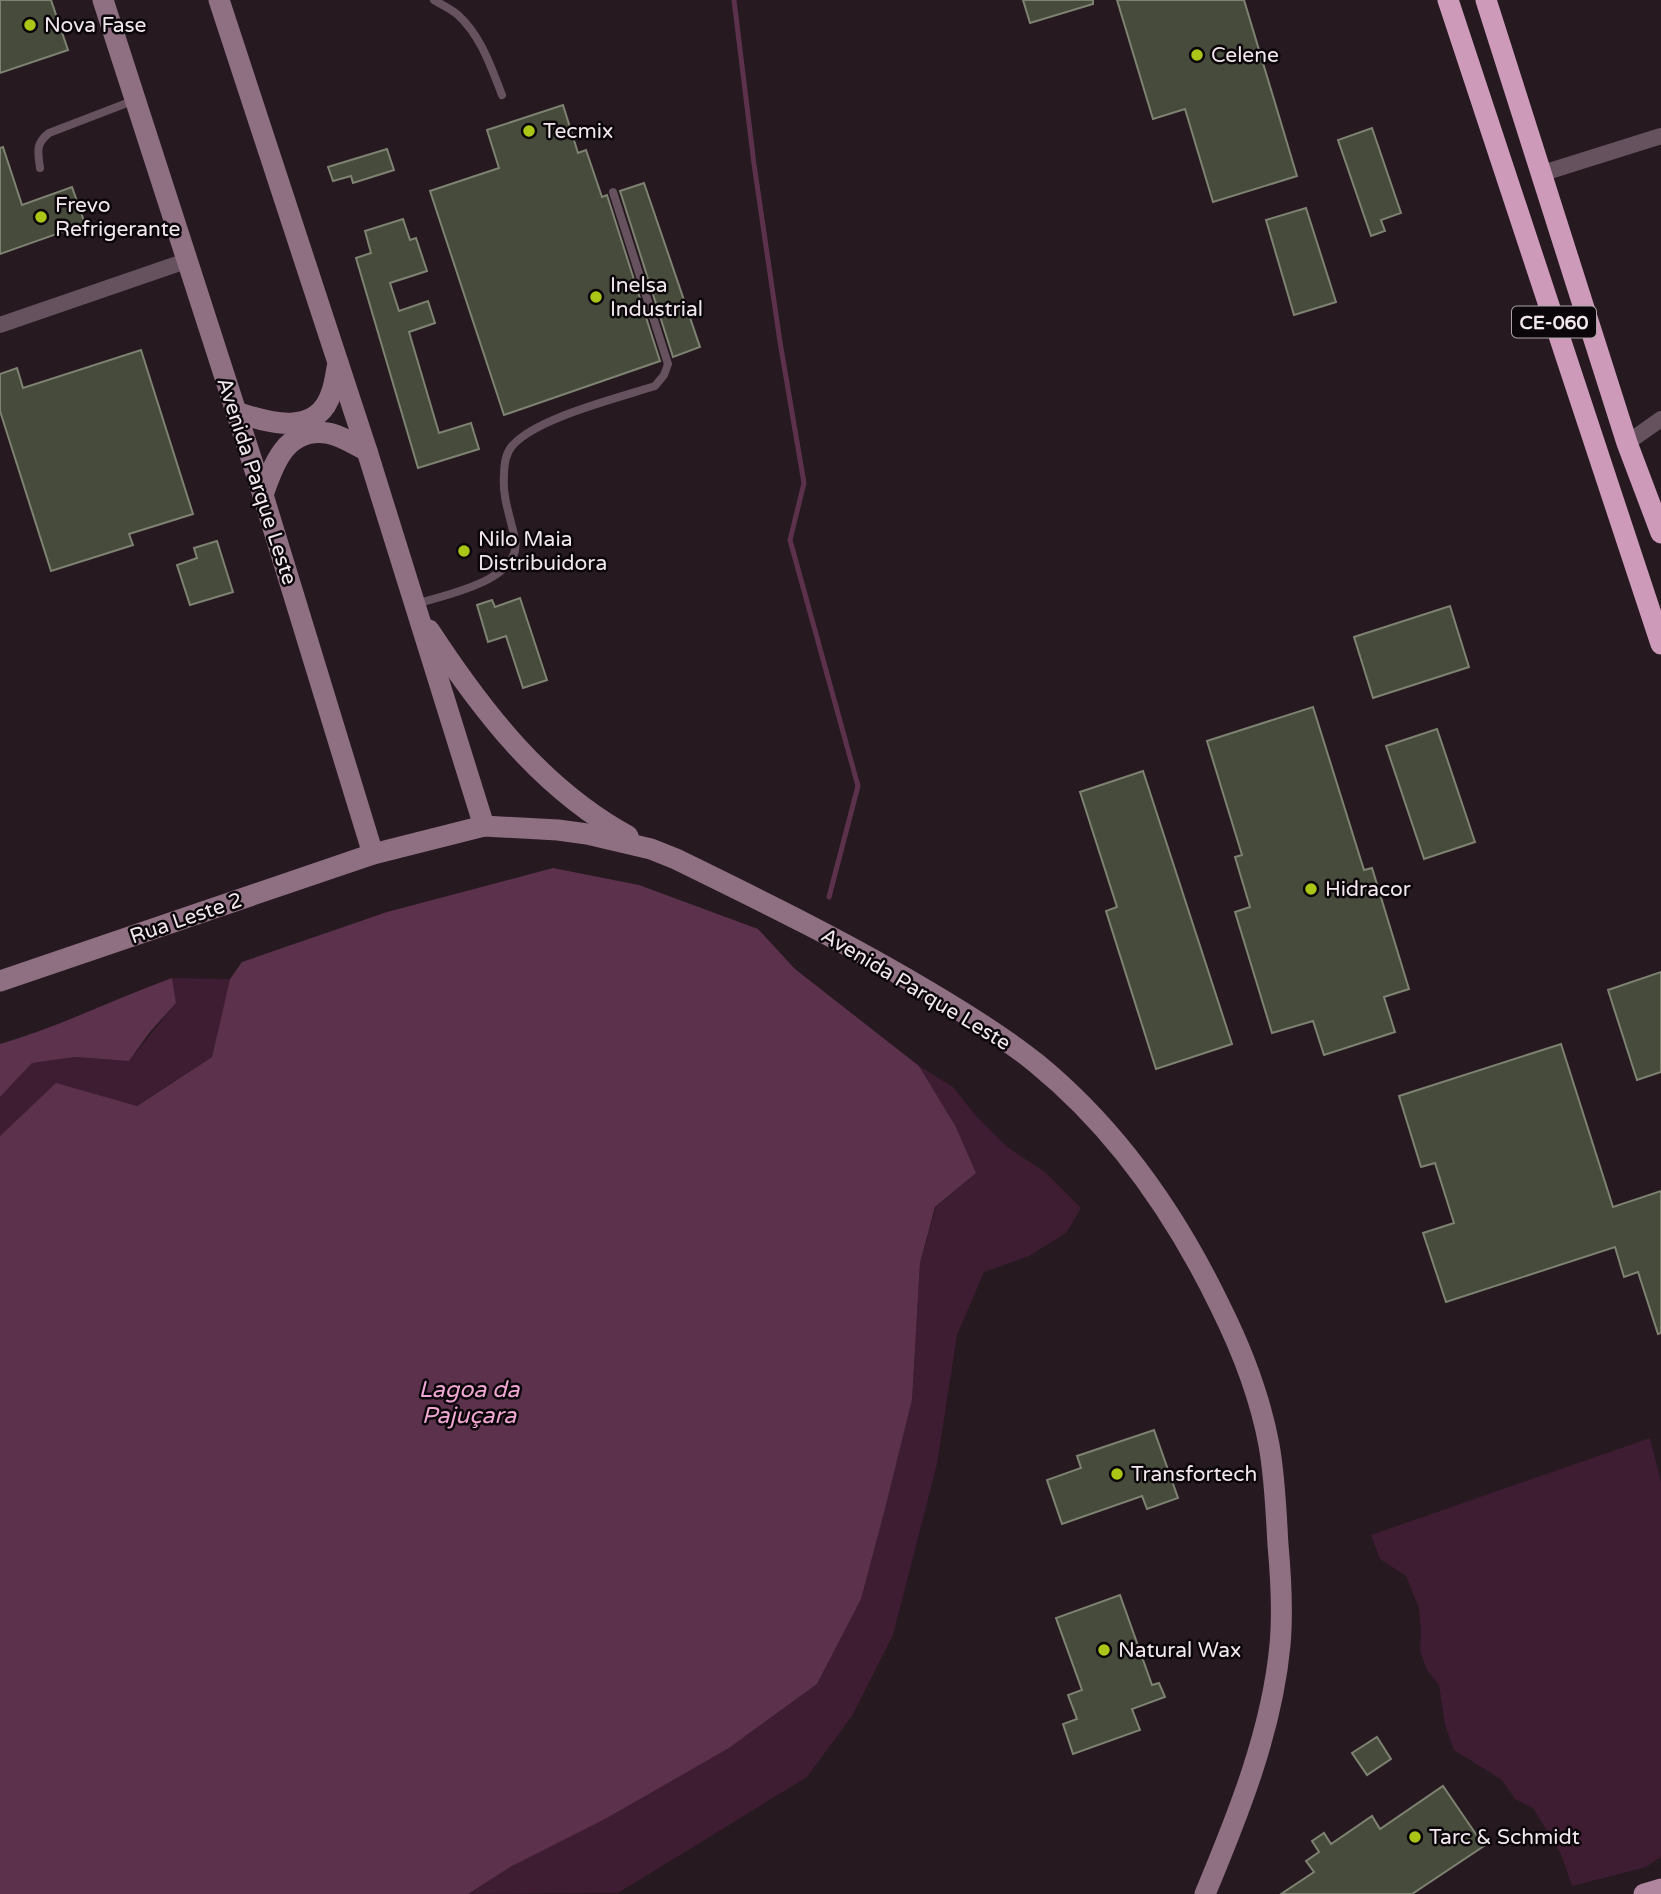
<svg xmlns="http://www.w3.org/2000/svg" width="1661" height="1894" viewBox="0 0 1661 1894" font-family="'Varela Round',sans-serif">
	<rect width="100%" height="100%" fill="#261920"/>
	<!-- green -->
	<g fill="#3e1d32">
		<polygon points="172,978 230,979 212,1057 136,1106 56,1084 0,1136 0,1097 32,1063 75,1057 129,1061 176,1003"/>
		<polygon points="919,1066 953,1087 977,1117 1007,1147 1045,1172 1081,1208 1066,1233 1029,1256 984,1272 957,1335 937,1464 893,1635 852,1716 807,1777 618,1893 468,1894 512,1866 729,1748 817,1684 861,1599 885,1509 912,1400 920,1263 936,1207 976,1173 956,1127"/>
		<polygon points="1650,1438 1661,1482 1661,1857 1646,1867 1572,1886 1561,1854 1533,1808 1515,1799 1502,1780 1454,1750 1445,1725 1439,1685 1427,1670 1420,1651 1421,1632 1419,1608 1406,1576 1380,1559 1371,1535"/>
	</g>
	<!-- forest -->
	<path fill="#5c324d" d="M172,978L176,1003L149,1033L129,1061L75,1057L32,1063L0,1097V1044C59,1027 114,999 172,978Z"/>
	<!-- water -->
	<polygon fill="#5c314c" points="553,868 639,885 758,929 795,969 919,1066 956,1127 976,1173 935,1207 920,1263 912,1400 885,1509 861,1599 817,1684 729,1748 605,1819 512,1866 468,1894 0,1894 0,1136 56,1083 137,1106 212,1057 230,979 242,962 387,912"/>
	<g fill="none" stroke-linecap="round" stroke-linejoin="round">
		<!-- stream -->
		<polyline stroke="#5c314c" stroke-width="5" points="734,0 754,164 780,342 804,483 790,540 858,786 829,897"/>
	</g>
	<!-- building -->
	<g fill="#474b3c" stroke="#7d8271" stroke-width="2">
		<polygon points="0,0 51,0 68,50 0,73"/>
		<polygon points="1023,0 1093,0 1093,4 1030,23"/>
		<polygon points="1117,0 1244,0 1297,176 1213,202 1185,109 1153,119"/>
		<polygon points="563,105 578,153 586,150 602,197 607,195 660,361 504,415 430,191 499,168 487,130"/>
		<polygon points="1372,128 1401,213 1381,220 1385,231 1371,236 1338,140"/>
		<polygon points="3,147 22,205 72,187 85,224 0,254 0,148"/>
		<polygon points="387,149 394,170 353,183 351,176 333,181 328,167"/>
		<polygon points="644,183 700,347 673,357 620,191"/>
		<polygon points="1306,208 1336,302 1294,315 1266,220"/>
		<polygon points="403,219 410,240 416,238 427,271 390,283 399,311 428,301 435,323 409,332 439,433 471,423 479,449 418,468 356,258 371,253 365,231"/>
		<polygon points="141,350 193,514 129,534 133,545 51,571 0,411 0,374 17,368 23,388"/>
		<polygon points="217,541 233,592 190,605 177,565 197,558 194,548"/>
		<polygon points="520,598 547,680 523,688 506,636 488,642 477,605 492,600 495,607"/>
		<polygon points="1450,606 1469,667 1373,698 1354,637"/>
		<polygon points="1313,707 1364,870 1372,868 1409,989 1384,997 1395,1032 1324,1055 1313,1021 1272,1033 1235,912 1250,907 1235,857 1242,855 1207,741"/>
		<polygon points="1437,729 1475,842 1424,859 1386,746"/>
		<polygon points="1143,771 1232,1044 1156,1069 1106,911 1117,907 1080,792"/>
		<polygon points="1661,972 1661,1072 1637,1080 1608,990"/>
		<polygon points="1561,1044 1613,1207 1661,1191 1661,1333 1658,1334 1638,1272 1624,1277 1615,1247 1446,1302 1423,1233 1454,1223 1435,1163 1421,1167 1399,1096"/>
		<polygon points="1154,1430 1178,1498 1147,1509 1142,1496 1062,1524 1047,1480 1081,1468 1077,1456"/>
		<polygon points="1120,1595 1152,1685 1159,1683 1165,1697 1132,1709 1140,1730 1073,1754 1063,1724 1077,1719 1068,1695 1082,1690 1056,1618"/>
		<polygon points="1377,1737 1391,1759 1367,1775 1352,1753"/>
		<polygon points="1443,1786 1484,1846 1412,1894 1281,1894 1314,1872 1306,1861 1319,1852 1312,1841 1324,1833 1331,1844 1372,1816 1380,1829"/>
	</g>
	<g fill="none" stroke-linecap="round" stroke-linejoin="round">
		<!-- lane -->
		<g stroke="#66525e" stroke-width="8">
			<path d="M434,0C442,5 451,9 458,15C481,36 491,67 502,95"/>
			<path d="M40,168C38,152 35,144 49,133L135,100"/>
			<path d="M416,604C443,595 523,581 515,539C511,519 502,497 504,476C504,466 505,454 512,446C536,418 618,398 655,386L664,375L668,364L613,192"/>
		</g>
		<!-- street -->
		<g stroke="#66525e" stroke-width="16">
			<polyline points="1540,174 1661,136"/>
			<polyline points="0,325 186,261"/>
			<polyline points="1627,443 1661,419"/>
		</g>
		<!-- secondary -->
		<g stroke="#8f6f82" stroke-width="21">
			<polyline points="103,0 263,495 373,854"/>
			<polyline points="219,0 367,451 484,826"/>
			<path d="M236,412C269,423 318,438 332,391C335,382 336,372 338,363"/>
			<path d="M263,495C273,465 286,427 327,433C341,435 355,445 367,451"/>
			<path d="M429,630C482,711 542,789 628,836"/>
			<path d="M0,981L373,854L484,826L558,830L587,834L651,849L676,859C764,902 852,945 936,996C971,1017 1005,1038 1036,1063C1117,1129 1175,1213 1220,1306C1242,1350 1260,1397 1269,1445C1275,1478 1276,1511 1278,1545C1281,1578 1283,1612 1280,1645C1272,1731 1238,1815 1205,1894"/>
		</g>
		<!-- primary -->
		<polyline stroke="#b0869f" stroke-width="21" points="1644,1894 1661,1889"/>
		<!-- highway -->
		<g stroke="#cd9ab9" stroke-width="21">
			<polyline points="1448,0 1661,644"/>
			<polyline points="1486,0 1627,443 1661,533"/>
		</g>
	</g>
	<!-- markers -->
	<g fill="#abc616" stroke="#0b0609" stroke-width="2.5">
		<circle cx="30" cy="25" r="7"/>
		<circle cx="1197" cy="55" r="7"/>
		<circle cx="529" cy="131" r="7"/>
		<circle cx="41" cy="217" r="7"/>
		<circle cx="596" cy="297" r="7"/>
		<circle cx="464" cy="551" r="7"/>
		<circle cx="1311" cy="889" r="7"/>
		<circle cx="1117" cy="1474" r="7"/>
		<circle cx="1104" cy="1650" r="7"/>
		<circle cx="1415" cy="1837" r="7"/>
	</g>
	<g text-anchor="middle" stroke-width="5" stroke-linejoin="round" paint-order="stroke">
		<!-- shield labels -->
		<rect fill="#0b0609" stroke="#aca4a9" stroke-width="2" x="1512" y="306.5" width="84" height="31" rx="5"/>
		<g font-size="19" font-weight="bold" fill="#f1e7ed">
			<text x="1554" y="329">CE-060</text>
		</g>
		<!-- poi labels -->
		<g font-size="21" fill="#f1e7ed" stroke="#0b0609" text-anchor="start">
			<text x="44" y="32">Nova Fase</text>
			<text x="1211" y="62">Celene</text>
			<text x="543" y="138">Tecmix</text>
			<text x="55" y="212">Frevo<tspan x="55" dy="24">Refrigerante</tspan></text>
			<text x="610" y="292">Inelsa<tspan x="610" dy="24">Industrial</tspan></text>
			<text x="478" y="546">Nilo Maia<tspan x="478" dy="24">Distribuidora</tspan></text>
			<text x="1325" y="896">Hidracor</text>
			<text x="1131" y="1481">Transfortech</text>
			<text x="1118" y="1657">Natural Wax</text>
			<text x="1429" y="1844">Tarc &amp; Schmidt</text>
		</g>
		<!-- street labels -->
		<g font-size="21" fill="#f1e7ed" stroke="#0b0609">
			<text transform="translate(257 481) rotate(72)" y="7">Avenida Parque Leste</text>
			<text transform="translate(186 918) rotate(-19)" y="7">Rua Leste 2</text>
			<text transform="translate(916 989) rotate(31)" y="7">Avenida Parque Leste</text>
		</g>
		<!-- water labels -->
		<g font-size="23" font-style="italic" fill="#f0a7d3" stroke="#0b0609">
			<text x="469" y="1397">Lagoa da<tspan x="469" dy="26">Pajuçara</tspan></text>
		</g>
	</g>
</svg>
